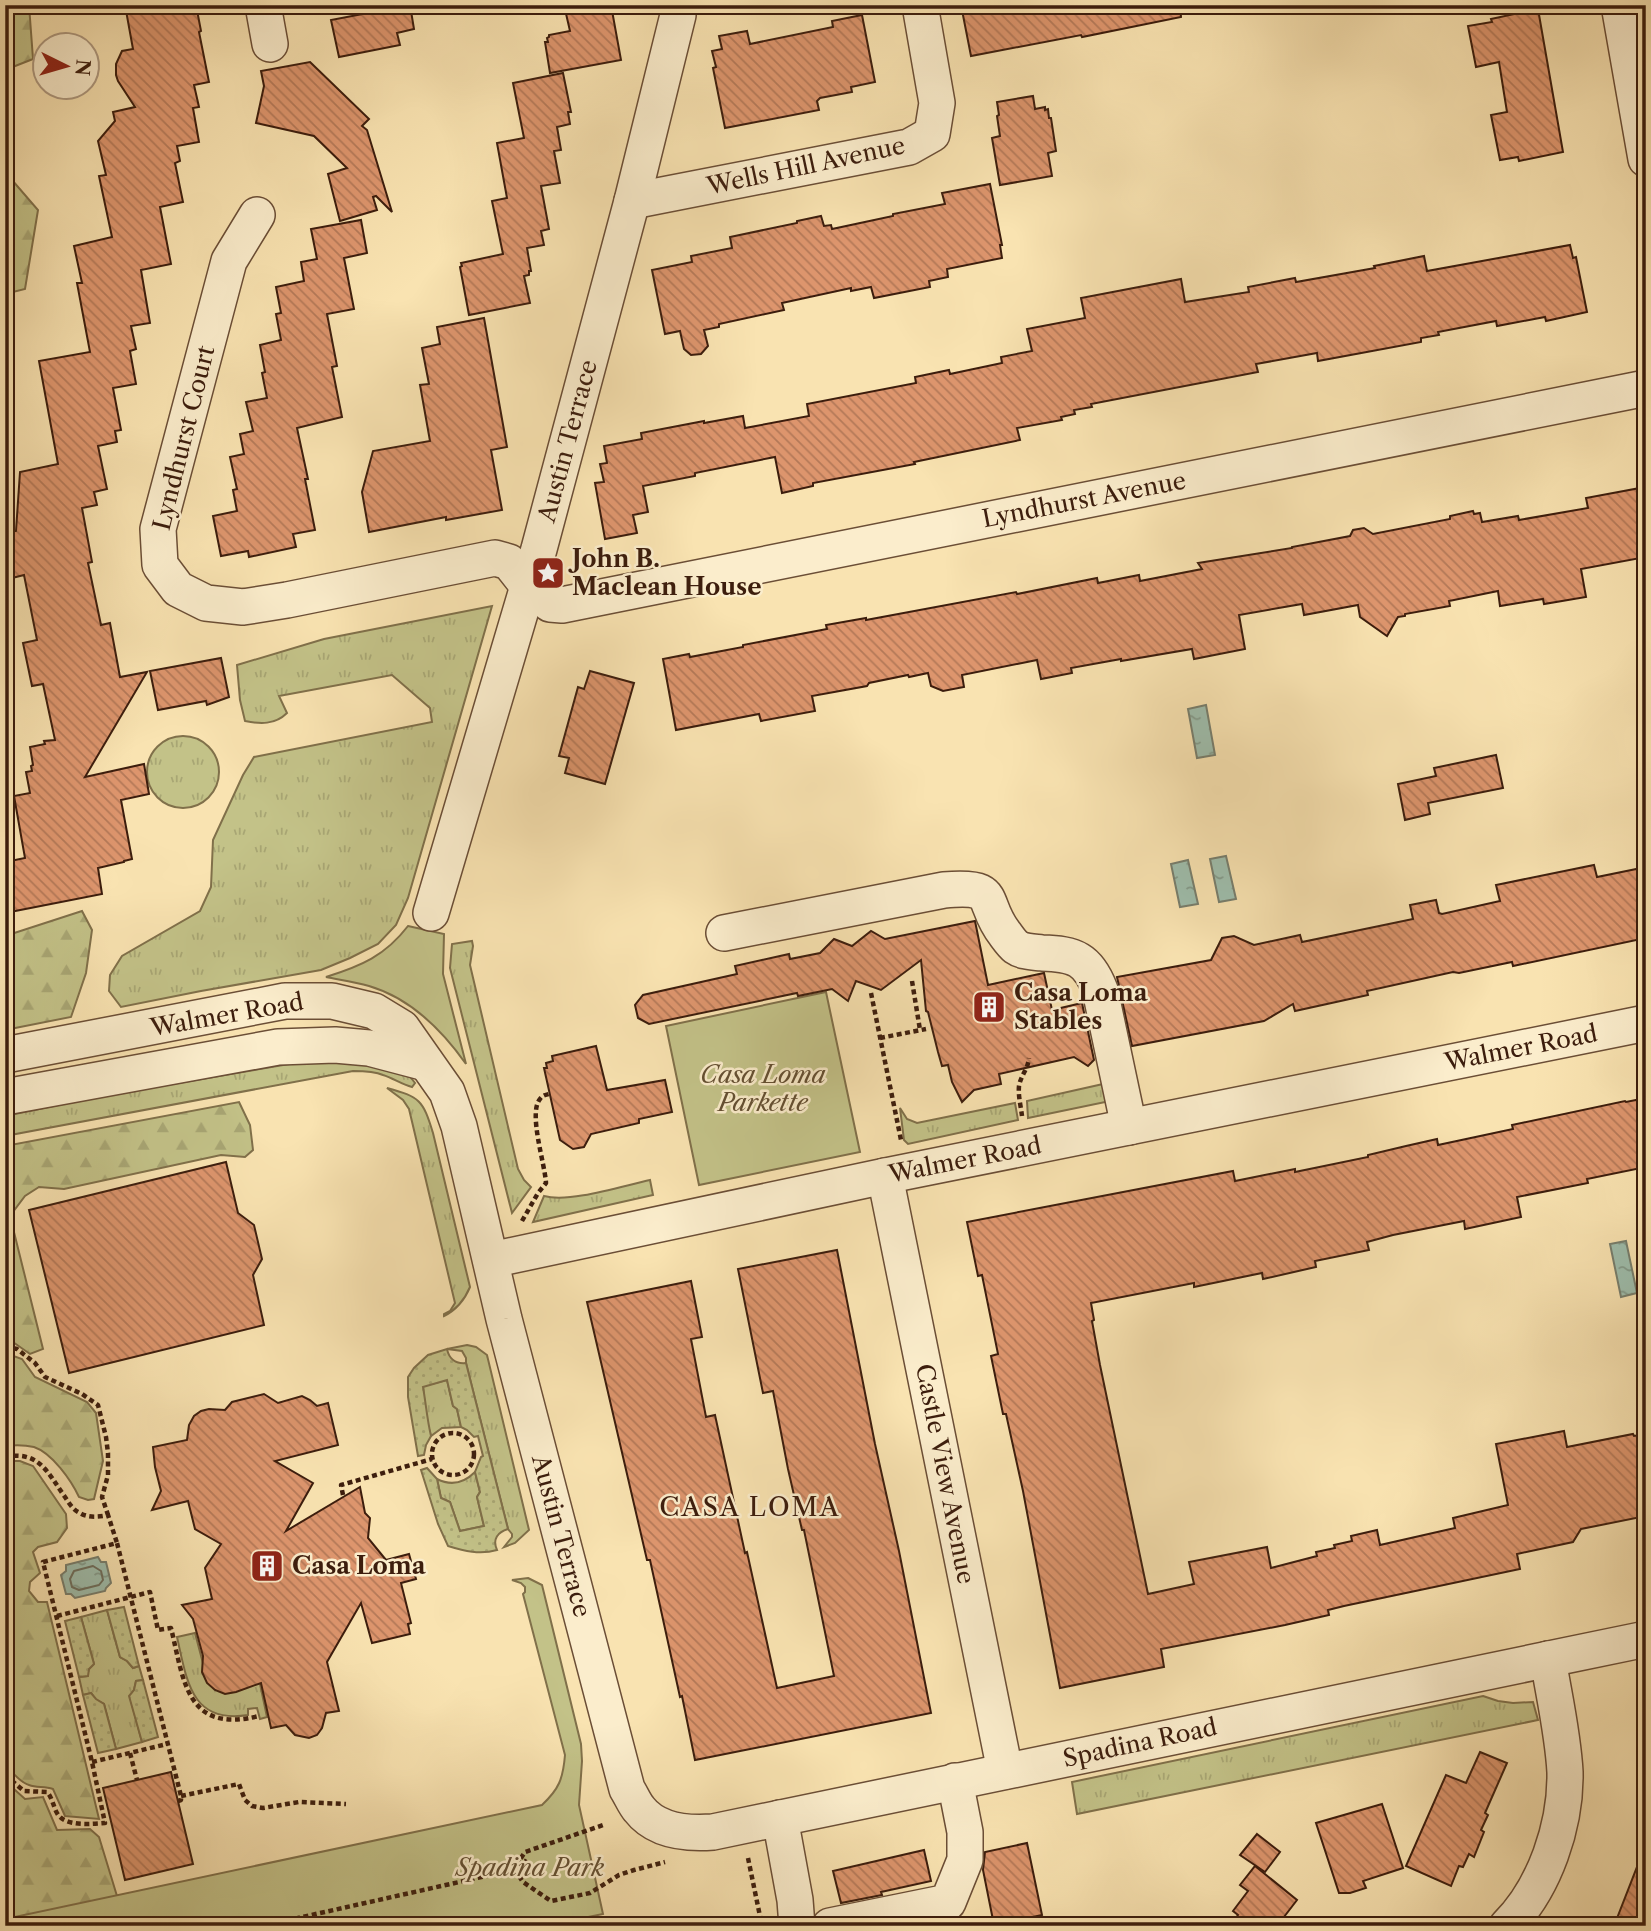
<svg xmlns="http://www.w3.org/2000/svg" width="1651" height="1931" viewBox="0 0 1651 1931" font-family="'Libre Caslon Text',serif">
	<defs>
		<pattern id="grass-tufts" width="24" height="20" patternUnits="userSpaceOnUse" patternTransform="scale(1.75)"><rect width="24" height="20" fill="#c3c288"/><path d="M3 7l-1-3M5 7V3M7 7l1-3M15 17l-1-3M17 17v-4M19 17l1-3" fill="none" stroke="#a8a674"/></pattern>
		<pattern id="forest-firs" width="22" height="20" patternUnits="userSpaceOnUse" patternTransform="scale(1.75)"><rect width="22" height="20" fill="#c3c288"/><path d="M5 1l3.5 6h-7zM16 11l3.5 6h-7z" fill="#a8a674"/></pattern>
		<pattern id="garden-dots" width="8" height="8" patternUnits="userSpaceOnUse" patternTransform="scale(1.75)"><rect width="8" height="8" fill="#c3c288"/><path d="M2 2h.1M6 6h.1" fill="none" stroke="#a8a674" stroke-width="1.8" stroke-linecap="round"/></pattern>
		<pattern id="water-ripples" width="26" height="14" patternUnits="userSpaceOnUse" patternTransform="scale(1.75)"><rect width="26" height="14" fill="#9ebead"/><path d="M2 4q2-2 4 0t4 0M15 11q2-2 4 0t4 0" fill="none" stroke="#829a8b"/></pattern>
		<pattern id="building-back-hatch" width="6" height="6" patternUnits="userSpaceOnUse" patternTransform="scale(1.75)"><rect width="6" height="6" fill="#dd956d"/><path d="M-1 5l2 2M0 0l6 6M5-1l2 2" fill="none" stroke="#b47958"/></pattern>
	</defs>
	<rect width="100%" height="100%" fill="#f9e3b1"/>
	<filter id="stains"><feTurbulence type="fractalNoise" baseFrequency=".00286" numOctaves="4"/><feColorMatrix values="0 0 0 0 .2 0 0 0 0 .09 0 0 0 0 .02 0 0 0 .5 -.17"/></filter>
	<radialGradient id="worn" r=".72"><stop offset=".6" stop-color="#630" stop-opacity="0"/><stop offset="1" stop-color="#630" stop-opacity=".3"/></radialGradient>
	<!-- grass -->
	<g fill="url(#grass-tufts)" stroke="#80704a" stroke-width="2">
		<path d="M492,606L408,898L396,925L378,944L350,958L321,970L201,991L121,1007L109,991L110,975L122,956L200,911L211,887L213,840L243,775L254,757L432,722L430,708L392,675L279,696L287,713C275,725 260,724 245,721L240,700L237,665L324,639Z"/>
		<circle cx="183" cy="772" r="36"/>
		<polygon points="472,941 473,946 470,965 518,1169 524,1180 531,1187 512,1213 450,968 452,944"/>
		<path d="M342,1055L408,1074L415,1083L412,1087C401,1084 393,1078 383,1075C374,1071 363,1071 353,1071L5,1136V1116L102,1096Z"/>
		<polygon points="1112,1082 1115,1100 1028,1118 1027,1101"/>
		<path d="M387,1088C420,1097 423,1100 433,1133L470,1287C465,1299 456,1310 444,1316V1314L450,1311L455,1303L409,1109L403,1100Z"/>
		<polygon points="1015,1103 1018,1120 908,1144 904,1140 900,1108 907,1119 917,1123"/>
		<path d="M650,1180L653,1195L533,1222L544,1196C570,1203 622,1186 650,1180Z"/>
		<polygon points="467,1345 476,1347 487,1355 529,1530 515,1543 504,1547 512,1537 512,1534 508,1529 466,1363 466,1358 462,1351 447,1349"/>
		<polygon points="447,1380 453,1406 457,1409 461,1427 442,1428 431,1436 426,1418 423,1386"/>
		<path d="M475,1472L480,1492L477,1497L484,1526L460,1531L450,1502L441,1498L437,1479C451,1486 464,1483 475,1472Z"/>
		<polygon points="107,1610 120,1657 127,1661 133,1668 139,1666 143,1680 136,1681 134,1690 130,1697 142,1742 116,1749 104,1704 96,1700 91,1693 83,1695 79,1677 87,1676 89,1669 94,1664 81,1617"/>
		<path d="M195,1633L205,1671L256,1665L267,1717L260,1719L257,1708L248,1709V1715C191,1724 187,1681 177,1637Z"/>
		<polygon points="1483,1696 1498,1701 1513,1703 1533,1702 1538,1720 1077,1814 1072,1782"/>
	</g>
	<!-- forest -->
	<g fill="url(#forest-firs)" stroke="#80704a" stroke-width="2">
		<polygon points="5,5 29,5 33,59 5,70"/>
		<polygon points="5,142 12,180 38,210 25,289 5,294"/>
		<polygon points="82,911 92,930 86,973 71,1017 5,1030 5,936"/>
		<polygon points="239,1102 250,1125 253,1150 245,1157 221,1155 64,1189 39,1187 25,1196 10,1216 43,1349 30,1354 10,1340 5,1340 5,1146"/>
		<path d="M5,1353L22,1359L35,1377L87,1402L96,1413L103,1461L94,1499L88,1500L79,1497C71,1480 52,1453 34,1447C25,1445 14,1445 5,1446Z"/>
		<path d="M5,1461H20L33,1466L66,1514L67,1528L57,1542L38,1547L33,1552L40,1573L30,1582L29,1591L38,1602H47L99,1819L65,1816L53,1789C44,1786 37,1788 29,1785C19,1782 15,1773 5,1767Z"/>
		<polygon points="5,1781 25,1799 43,1797 57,1830 90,1829 99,1837 117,1896 115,1912 5,1926"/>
	</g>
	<!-- park -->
	<g fill="#c3c288" stroke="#80704a" stroke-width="2">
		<path d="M408,926L444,934L443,974L466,1064C442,1030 410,998 369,986C355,982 341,980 326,977C361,966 385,956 408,926Z"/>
		<polygon points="826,992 860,1152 699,1185 666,1026"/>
		<path d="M528,1578L542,1585L581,1744L582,1761L579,1805L603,1914L544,1926H5V1919L542,1805C559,1789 563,1779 565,1755L523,1594L525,1592V1587L521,1583L512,1580Z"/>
	</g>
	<!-- garden -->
	<g fill="url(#garden-dots)" stroke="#80704a" stroke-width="2">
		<path d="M447,1349C449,1359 456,1364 466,1363L508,1529C498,1532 492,1539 497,1550C480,1555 464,1551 448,1546L438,1524L421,1470L427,1468L437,1479L441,1498L450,1502L460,1531L484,1526L477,1497L480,1492L475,1472L481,1457L483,1456L478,1436L474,1437L467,1430L461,1427L457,1409L453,1406L447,1380L423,1387C426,1404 427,1419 431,1436L426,1445L424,1455L418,1456L408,1397V1377L414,1368L428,1355Z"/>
		<polygon points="124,1607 139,1666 133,1668 127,1661 120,1657 107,1610"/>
		<polygon points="81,1617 94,1664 89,1669 88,1676 79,1677 65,1621"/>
		<polygon points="143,1680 158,1737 142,1742 129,1696 134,1690 136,1681"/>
		<polygon points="91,1693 96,1699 104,1704 116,1749 98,1753 83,1695"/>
	</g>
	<!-- water -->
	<g fill="url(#water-ripples)" stroke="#777e6d" stroke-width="2">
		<polygon points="1206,705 1215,755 1197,758 1188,709"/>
		<polygon points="1226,856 1236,899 1219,902 1210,859"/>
		<polygon points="1188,860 1198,904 1180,907 1171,864"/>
		<polygon points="1626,1241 1637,1293 1621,1297 1610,1244"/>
		<polygon points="98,1557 101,1562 106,1562 111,1583 106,1588 105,1591 75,1598 71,1594 66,1594 61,1575 66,1571 66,1565"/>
	</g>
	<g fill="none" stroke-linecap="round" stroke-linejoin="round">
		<!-- shore -->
		<polygon stroke="#6d6e5d" stroke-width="2" points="93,1566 101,1571 103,1580 99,1585 79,1590 72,1587 70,1579 74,1571"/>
	</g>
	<!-- building -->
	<g fill="url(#building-back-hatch)" stroke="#3c1d0d" stroke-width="2">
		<polygon points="125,5 196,5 201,31 199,32 209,82 194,85 199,107 193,108 199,142 177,146 180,161 175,163 183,202 160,207 171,264 141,270 150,323 131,326 136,349 130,351 136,384 113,388 121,430 115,431 117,442 98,446 107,489 94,492 97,505 82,508 92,562 88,563 101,625 110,623 120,677 147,672 85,777 144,764 149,794 121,800 132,859 124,861 124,862 98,868 102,894 5,913 5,862 25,858 14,796 30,793 26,772 32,771 31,766 33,765 30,747 45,744 44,741 55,740 43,684 32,686 23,643 37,640 24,575 12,578 5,545 5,533 16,531 20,472 58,464 39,361 90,352 77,283 82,283 74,246 112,237 99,176 106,175 98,141 115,121 113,112 135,107 118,81 116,75 116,64 122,51 133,49"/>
		<polygon points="410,5 414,29 397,33 400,45 339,57 331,20"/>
		<polygon points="564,5 611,5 621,60 550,73 545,42 548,42 547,38 549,37 549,35 570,31"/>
		<polygon points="961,5 1180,5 1181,17 1082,37 1081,35 971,56"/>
		<polygon points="1538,9 1563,152 1519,161 1518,157 1500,160 1491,115 1507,112 1499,62 1476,67 1468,26 1492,22 1491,19"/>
		<polygon points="862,15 875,82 851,87 852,92 820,98 817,101 819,110 725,128 713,68 716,67 712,51 722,49 719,36 747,31 750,44 833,27 832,21"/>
		<polygon points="310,62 369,119 362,126 367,130 392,212 376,196 373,197 377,210 340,221 328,174 347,168 314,136 256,123 264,86 261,71"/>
		<polygon points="563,73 571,112 568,112 570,124 557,127 561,150 554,151 560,183 541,186 549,229 541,231 544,245 527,248 531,271 529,271 529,275 524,276 530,303 469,315 460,267 462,266 461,263 503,254 492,201 507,198 497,143 524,138 513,83"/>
		<polygon points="1033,96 1035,109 1045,107 1045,110 1048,109 1049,118 1051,118 1056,151 1048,153 1052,176 1000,185 992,138 1000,136 997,116 999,115 997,102"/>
		<polygon points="990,184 1002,245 1000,245 1002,258 947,269 948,277 929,281 930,287 874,298 871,287 851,291 851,288 782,303 784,310 719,324 719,327 704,330 708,346 701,354 691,355 684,349 680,331 665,334 652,270 692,262 691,256 732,248 730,237 797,223 797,221 821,216 824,226 831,225 832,229 893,216 893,214 945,204 942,193"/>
		<polygon points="361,220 367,253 344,258 354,309 327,314 337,366 332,367 342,417 297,428 308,479 305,479 315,530 293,534 296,547 249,557 248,551 221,556 213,516 237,511 233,490 237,489 230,457 244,454 240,434 253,431 246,402 267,398 262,373 265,372 260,345 281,340 276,314 281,313 276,287 304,281 301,262 317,259 311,229"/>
		<polygon points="1570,245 1573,258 1576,257 1587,312 1546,321 1545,317 1497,326 1496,321 1438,332 1439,335 1421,338 1421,342 1318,361 1317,353 1256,364 1258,372 1091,404 1092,407 1074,410 1075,414 1061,417 1062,420 1017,428 1020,440 914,462 915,464 813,483 813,486 782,493 775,457 695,473 695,476 643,486 648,512 633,515 637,533 605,539 595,483 604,482 600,464 607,463 604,446 642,439 641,433 704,421 704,423 743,416 745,428 809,416 807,404 916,383 915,377 949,370 950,374 1002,363 1001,357 1032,351 1027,329 1085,318 1081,298 1181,279 1185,302 1249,292 1248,287 1295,278 1296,282 1375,268 1374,266 1424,256 1427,271"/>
		<polygon points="484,318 507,447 491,450 502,510 446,520 446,517 369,532 362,492 373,451 430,441 420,385 429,384 422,348 440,344 437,327"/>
		<polygon points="1640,488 1646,520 1646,557 1581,569 1586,597 1544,604 1543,599 1500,606 1498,591 1449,601 1450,606 1405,614 1405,616 1398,617 1387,636 1360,617 1358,605 1304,615 1302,604 1239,615 1245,649 1194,659 1192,649 1121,661 1121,659 1071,668 1072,673 1041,679 1037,660 962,675 964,687 943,691 931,686 928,673 909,677 908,675 869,683 867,686 812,696 815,711 761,721 759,714 676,730 663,659 689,654 690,657 743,647 743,645 827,629 826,625 866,618 866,620 1016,592 1017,594 1097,578 1098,583 1139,575 1140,581 1202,569 1198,563 1292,548 1292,547 1350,536 1353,530 1364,528 1373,534 1450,519 1450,516 1473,511 1474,514 1480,513 1482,522 1518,516 1519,520 1588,508 1586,498"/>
		<polygon points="221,658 229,697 207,705 206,701 158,710 150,671"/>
		<polygon points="590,671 634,683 605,784 565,773 569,758 559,756 578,687 584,689"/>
		<polygon points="1496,755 1503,788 1428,803 1430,814 1405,820 1398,784 1436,776 1434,768"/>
		<polygon points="1594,865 1597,877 1646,867 1646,938 1513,966 1512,962 1459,973 1453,972 1367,991 1368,995 1295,1011 1293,1004 1264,1021 1132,1046 1117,977 1211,960 1222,938 1234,936 1254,945 1300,935 1302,942 1413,919 1410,905 1436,900 1439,913 1442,914 1500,901 1496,885"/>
		<polygon points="975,921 988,985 1044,973 1052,1010 1082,1003 1094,1060 1088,1066 1074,1057 999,1074 1001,1084 974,1090 962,1102 952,1082 948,1065 942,1066 938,1052 928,1012 926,1011 921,960 881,990 856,981 848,1001 832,989 798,996 797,993 649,1024 638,1018 635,1005 643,995 737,974 735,966 789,954 790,959 820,953 834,939 852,946 871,931 885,939"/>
		<polygon points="596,1046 607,1090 665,1080 672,1112 639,1119 639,1123 591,1134 584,1147 573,1149 560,1140 544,1068 547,1068 546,1063 553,1061 552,1056"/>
		<polygon points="1641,1099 1641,1102 1646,1101 1646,1167 1587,1179 1588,1183 1517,1197 1521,1217 1465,1229 1464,1221 1393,1235 1367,1242 1369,1250 1315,1261 1316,1267 1263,1279 1262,1273 1194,1287 1194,1283 1091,1303 1094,1320 1092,1321 1100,1365 1148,1594 1194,1584 1189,1562 1267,1547 1271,1568 1317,1556 1316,1552 1335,1548 1334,1545 1352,1541 1351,1536 1377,1530 1380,1545 1455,1528 1453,1518 1508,1505 1496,1444 1564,1431 1567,1447 1633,1434 1634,1436 1646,1434 1646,1516 1581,1529 1573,1542 1517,1554 1520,1569 1344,1606 1328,1610 1329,1615 1285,1625 1161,1649 1164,1667 1060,1688 1023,1491 1006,1414 1003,1414 991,1356 998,1354 982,1275 978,1276 967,1222 1233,1171 1235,1181 1295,1169 1295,1172 1368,1157 1368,1155 1406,1146 1437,1139 1438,1145 1513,1129 1512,1125 1625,1101 1626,1102"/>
		<polygon points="226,1162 238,1213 254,1225 262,1259 253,1275 264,1325 69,1373 29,1210"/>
		<polygon points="837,1250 875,1444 899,1551 931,1713 695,1760 682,1696 680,1697 650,1560 647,1560 587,1302 691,1281 702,1337 691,1339 706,1417 715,1415 745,1553 747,1552 777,1688 834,1676 804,1530 802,1530 788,1469 773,1391 763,1393 738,1269"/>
		<polygon points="264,1394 278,1403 302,1396 310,1400 317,1406 328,1403 338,1445 275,1461 313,1483 286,1531 360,1487 365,1513 370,1518 368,1538 386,1560 409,1554 416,1579 401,1583 411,1623 408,1624 410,1634 372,1643 361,1603 327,1662 339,1711 326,1713 322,1728 317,1735 309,1738 295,1735 286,1725 271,1728 261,1683 236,1692 225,1694 215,1690 207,1683 202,1672 203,1656 193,1619 182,1605 212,1599 205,1568 221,1544 195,1529 188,1501 152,1510 161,1491 155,1467 153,1447 187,1440 189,1425 194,1416 201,1411 209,1409 225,1410 232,1402"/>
		<polygon points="1480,1752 1507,1763 1485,1813 1488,1815 1481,1830 1484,1832 1474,1857 1469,1854 1463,1867 1459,1866 1451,1886 1406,1866 1446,1775 1466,1783"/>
		<polygon points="171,1772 193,1864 125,1880 103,1788"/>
		<polygon points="1382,1804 1403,1868 1363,1881 1366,1888 1350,1893 1339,1893 1316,1823"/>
		<polygon points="1257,1834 1280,1852 1265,1872 1240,1855"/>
		<polygon points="1027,1843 1042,1915 994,1925 983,1870 985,1852"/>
		<polygon points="1644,1849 1646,1850 1646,1926 1614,1926"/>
		<polygon points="924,1850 931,1881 881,1892 882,1895 841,1903 833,1871"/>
		<polygon points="1255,1866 1297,1900 1277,1926 1230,1926 1238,1915 1233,1911 1248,1891 1240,1885"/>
	</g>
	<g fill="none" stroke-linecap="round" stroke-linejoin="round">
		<defs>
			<g id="minor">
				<polyline points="263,5 270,44"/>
				<polyline points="1619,5 1646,159"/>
				<polyline points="632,201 909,147 932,134 937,103 920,5"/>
				<polyline points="257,215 229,261 158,529 160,565 178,589 206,603 243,607 287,600 495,558 509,562 528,586 550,604 562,605 1646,388"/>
				<polyline points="431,913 539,549 632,201 678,15 678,5"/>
				<path d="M724,933L944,890C1002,885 979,901 1005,934C1008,938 1012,944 1016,947C1023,952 1034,952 1042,953C1075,954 1088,959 1100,990L1129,1127"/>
				<path d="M5,1055L285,1001H332L374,1011L402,1028L447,1092L459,1126L504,1319L627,1789C631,1795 634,1803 639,1809C656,1831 687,1834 713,1832L1646,1639"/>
				<polyline points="5,1097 278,1047 335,1045 369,1048 426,1063"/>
				<polyline points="885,1176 1005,1771"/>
				<polyline points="491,1260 885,1176 1646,1023"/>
				<polyline points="780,1818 795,1900 797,1926"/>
				<polyline points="830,1926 948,1902 965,1860 965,1832 955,1781"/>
				<path d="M1507,1926C1545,1888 1566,1825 1565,1772C1563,1734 1554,1696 1548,1659"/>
			</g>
		</defs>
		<!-- minor casing -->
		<use href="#minor" stroke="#6b4e36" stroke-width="38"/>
		<!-- path -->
		<g stroke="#3c1d0d" stroke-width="4.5" stroke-dasharray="5 3.5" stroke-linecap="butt">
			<polyline points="912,981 920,1030"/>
			<polyline points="871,993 901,1140"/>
			<polyline points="880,1038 926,1029"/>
			<path d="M1022,1116C1021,1107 1018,1096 1019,1086C1021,1075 1028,1069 1029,1058"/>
			<path d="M522,1221L538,1193L546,1183C545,1164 528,1113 540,1099C543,1095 545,1095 549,1094"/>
			<polyline points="5,1346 17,1349 35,1363 45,1377 82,1394 98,1405 106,1437 108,1453 108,1475 102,1497 108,1515"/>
			<circle cx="453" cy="1454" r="21"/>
			<path d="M5,1457C39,1450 48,1473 65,1497C69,1503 73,1510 80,1513C88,1518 99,1517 108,1515L117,1543"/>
			<polyline points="343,1495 341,1485 432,1459"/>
			<path d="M57,1616L150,1592L158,1630L171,1628C184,1681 186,1734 259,1716"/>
			<polyline points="130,1753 137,1780"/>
			<polyline points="92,1762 167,1744"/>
			<path d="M5,1775L24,1791L47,1792C53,1799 53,1806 57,1813C64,1827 91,1824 105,1823L92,1762L43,1562L117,1543L181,1796V1800L178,1801"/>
			<polyline points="181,1796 239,1784 245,1800 252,1806 263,1808 299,1802 346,1804"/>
			<polyline points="748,1858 761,1921"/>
			<polyline points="513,1870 519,1876 523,1875 527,1872 528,1865 525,1861 519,1861"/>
			<polyline points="519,1876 523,1882 551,1901 590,1893 619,1875 634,1870 665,1862"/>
			<polyline points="262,1926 513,1870 515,1863 519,1861 525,1852 606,1824"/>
		</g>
		<!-- minor -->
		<use href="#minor" stroke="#fbedcc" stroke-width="35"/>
	</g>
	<!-- icons -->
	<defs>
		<symbol id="sight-square" viewBox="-11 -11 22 22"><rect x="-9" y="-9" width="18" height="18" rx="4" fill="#8f2418" stroke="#fbedcc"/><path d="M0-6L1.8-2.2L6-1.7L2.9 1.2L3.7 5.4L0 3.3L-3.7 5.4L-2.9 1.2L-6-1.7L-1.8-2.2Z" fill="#fff"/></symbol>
		<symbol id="building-square" viewBox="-11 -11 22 22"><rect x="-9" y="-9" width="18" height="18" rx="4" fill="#8f2418" stroke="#fbedcc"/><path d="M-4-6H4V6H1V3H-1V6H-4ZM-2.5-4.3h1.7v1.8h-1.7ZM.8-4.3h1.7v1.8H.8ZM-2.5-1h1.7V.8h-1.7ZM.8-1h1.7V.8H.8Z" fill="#fff"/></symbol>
	</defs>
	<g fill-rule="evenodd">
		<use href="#sight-square" x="529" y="554" width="38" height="38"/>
		<use href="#building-square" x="970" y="988" width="38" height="38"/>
		<use href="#building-square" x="248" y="1547" width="38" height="38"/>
	</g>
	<g text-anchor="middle" stroke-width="5" stroke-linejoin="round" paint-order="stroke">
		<!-- street labels -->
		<g font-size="24" fill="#3c1d0d" stroke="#fbedcc">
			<text transform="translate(806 166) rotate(-12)" y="8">Wells Hill Avenue</text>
			<text transform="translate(184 438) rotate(-76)" y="8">Lyndhurst Court</text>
			<text transform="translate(568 441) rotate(-75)" y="8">Austin Terrace</text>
			<text transform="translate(1084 500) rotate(-11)" y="8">Lyndhurst Avenue</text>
			<text transform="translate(227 1015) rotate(-10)" y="8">Walmer Road</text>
			<text transform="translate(1521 1048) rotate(-11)" y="8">Walmer Road</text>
			<text transform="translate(965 1160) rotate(-11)" y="8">Walmer Road</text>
			<text transform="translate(945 1474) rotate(79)" y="8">Castle View Avenue</text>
			<text transform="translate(561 1536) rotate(75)" y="8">Austin Terrace</text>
			<text transform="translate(1140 1743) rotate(-12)" y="8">Spadina Road</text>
		</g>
		<!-- poi labels -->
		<g font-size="24" font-weight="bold" fill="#3c1d0d" stroke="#fbedcc" text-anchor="start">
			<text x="572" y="567">John B.<tspan x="572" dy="28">Maclean House</tspan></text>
			<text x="1014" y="1001">Casa Loma<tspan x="1014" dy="28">Stables</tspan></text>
			<text x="292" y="1574">Casa Loma</text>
		</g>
		<!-- park labels -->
		<g font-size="24" font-style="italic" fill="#644f32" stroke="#fbedcc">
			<text x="763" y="1083">Casa Loma<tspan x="763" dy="28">Parkette</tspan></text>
			<text x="530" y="1876">Spadina Park</text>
		</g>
		<!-- neighbourhood labels -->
		<g font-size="26" letter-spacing="2" fill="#3c1d0d" stroke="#fbedcc">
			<text x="750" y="1516">CASA LOMA</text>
		</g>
	</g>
	<!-- margin -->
	<rect width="1651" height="1931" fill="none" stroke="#f9e3b1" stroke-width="28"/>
	<rect x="7" y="7" width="1637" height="1917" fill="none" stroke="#3c1d0d" stroke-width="3.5"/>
	<rect x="14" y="14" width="1623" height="1903" fill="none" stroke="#3c1d0d" stroke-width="2"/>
	<!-- north arrow -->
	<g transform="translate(66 66) rotate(95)"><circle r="33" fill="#fbedcc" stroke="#af9a80" stroke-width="2"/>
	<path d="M0-5L12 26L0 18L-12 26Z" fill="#8f2418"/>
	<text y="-10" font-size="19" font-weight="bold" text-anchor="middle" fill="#3c1d0d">N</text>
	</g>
	<rect width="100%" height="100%" filter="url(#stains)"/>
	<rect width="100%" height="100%" fill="url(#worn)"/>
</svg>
